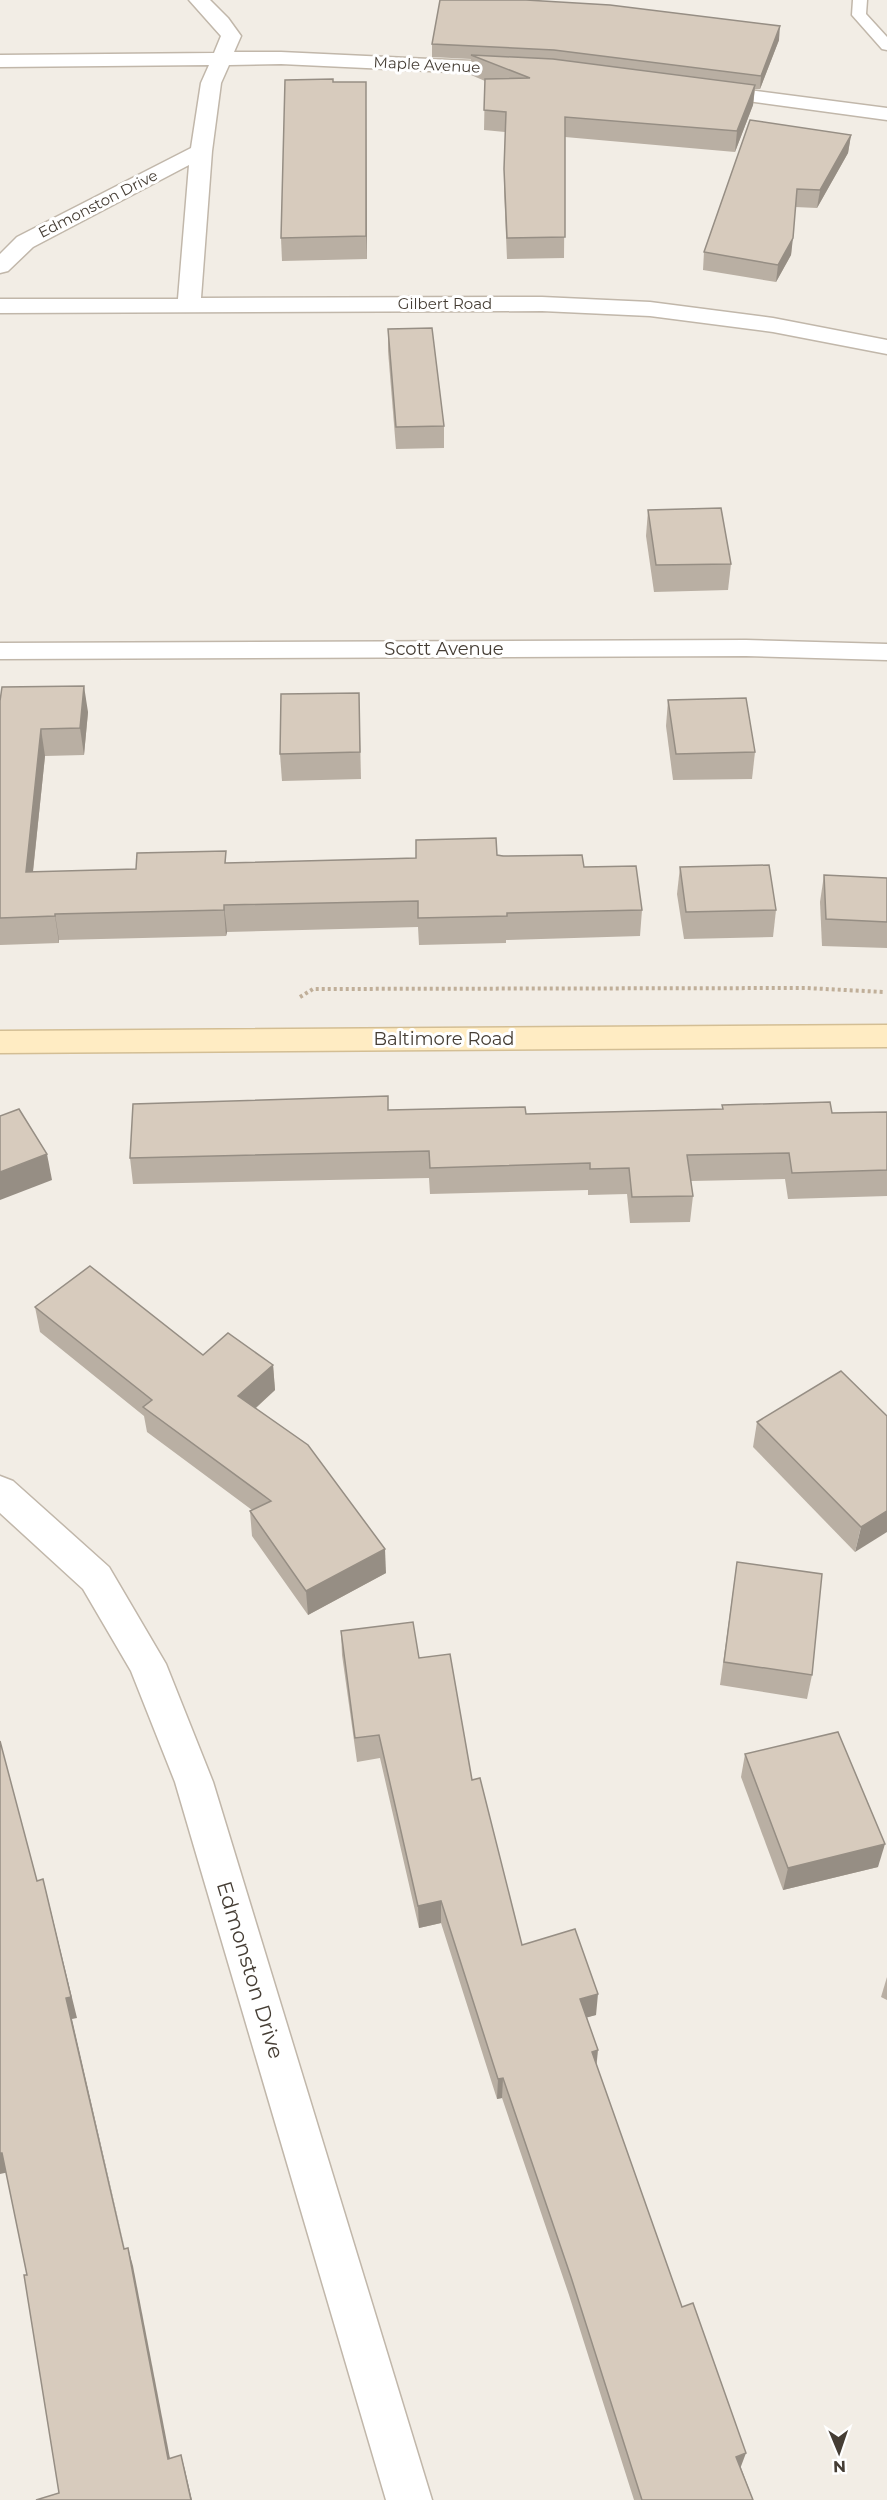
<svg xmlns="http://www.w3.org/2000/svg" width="887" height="2500" viewBox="0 0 887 2500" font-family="Montserrat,sans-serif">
	<rect width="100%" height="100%" fill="#f2ede5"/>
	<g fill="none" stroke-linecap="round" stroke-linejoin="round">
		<defs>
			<polygon id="lane" points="853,0 867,0 866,14 887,37 887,50 882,49 852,15"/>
			<g id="street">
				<polygon points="189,0 210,0 228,18 241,36 234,52 281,52 516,63 523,65 526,69 523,73 516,75 281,64 229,65 221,83 212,151 201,298 542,297 650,302 773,318 887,340 887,354 773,332 650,316 542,311 0,313 0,299 178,299 189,165 33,247 8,271 0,273 0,254 17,237 191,148 201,83 209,65 0,67 0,55 214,53 221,36"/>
				<polygon points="710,85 887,108 887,120 703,95 700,91 703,87"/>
				<polygon points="746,640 887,644 887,660 746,656 0,659 0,643"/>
				<polygon points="0,1476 13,1481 109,1567 166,1664 213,1782 432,2500 386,2500 175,1782 131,1671 83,1589 0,1513"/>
			</g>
			<polygon id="secondary" points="887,1025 887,1047 0,1053 0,1031"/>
		</defs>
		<!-- lane casing -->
		<use href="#lane" stroke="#c1b7aa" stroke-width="3"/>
		<!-- street casing -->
		<use href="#street" stroke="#c1b7aa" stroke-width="3"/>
		<!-- secondary casing -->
		<use href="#secondary" stroke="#d3be94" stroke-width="3"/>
		<!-- path -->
		<polyline stroke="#c0af99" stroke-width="4" stroke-dasharray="3 3" stroke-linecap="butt" points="300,997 313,989 806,988 884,992"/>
		<!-- lane -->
		<use href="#lane" fill="#fff" fill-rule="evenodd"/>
		<!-- street -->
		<use href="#street" fill="#fff" fill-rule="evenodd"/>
		<!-- secondary -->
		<use href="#secondary" fill="#ffecc3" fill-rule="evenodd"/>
	</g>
	<!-- wall -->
	<g fill="#b9afa3">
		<polygon points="779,40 760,89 755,89 753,105 735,152 565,137 564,258 507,259 504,189 505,132 484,130 485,81 471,75 471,59 432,57 432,44"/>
		<polygon points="333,82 366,104 367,259 282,261 281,238"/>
		<polygon points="851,135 848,153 817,208 795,207 791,255 776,282 703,270 704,252"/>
		<polygon points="388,329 444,426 444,448 396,449 388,351"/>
		<polygon points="648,510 731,564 728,590 654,592 646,536"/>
		<polygon points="359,693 361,779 282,781 280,754"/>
		<polygon points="668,700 755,752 752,779 673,780 666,726"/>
		<polygon points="0,701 88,712 84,755 45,756 33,872 136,869 227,863 416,858 497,855 584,867 642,910 640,936 506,940 506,943 419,945 418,927 227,932 226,936 59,940 59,943 0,945"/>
		<polygon points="680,867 776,910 773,937 684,939 677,894"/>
		<polygon points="824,875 887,878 887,948 822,946 820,902"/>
		<polygon points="722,1105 832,1113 887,1112 887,1196 788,1199 785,1179 691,1181 693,1196 690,1222 630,1223 627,1194 588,1195 588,1190 430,1194 429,1178 133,1184 130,1158 388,1110 526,1114 722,1109"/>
		<polygon points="35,1307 203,1355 273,1365 275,1390 256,1408 386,1573 308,1615 252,1536 250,1511 252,1510 147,1432 144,1416 40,1332"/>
		<polygon points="887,1416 855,1552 753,1447 757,1422"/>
		<polygon points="737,1562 812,1675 807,1699 720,1685"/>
		<polygon points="341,1631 419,1658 472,1780 522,1945 596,2015 587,2017 596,2064 682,2307 753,2500 634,2500 569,2295 502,2098 497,2099 441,1923 419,1928 380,1758 357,1762 342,1655"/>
		<polygon points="745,1754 878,1867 783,1890 741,1777"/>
		<polygon points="887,1977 887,2000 881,1997"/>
	</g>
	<!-- shaded-wall -->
	<g fill="#968e84">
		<polygon points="780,26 779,40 760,89 761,76"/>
		<polygon points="366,82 366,104 367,259 366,236"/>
		<polygon points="755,85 753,105 735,152 737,131"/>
		<polygon points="851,135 848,153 817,208 820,190"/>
		<polygon points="793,238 791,255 776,282 778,265"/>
		<polygon points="84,686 88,712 84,755 80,728"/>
		<polygon points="41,729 45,756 30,899 26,872"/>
		<polygon points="224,905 227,932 226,936 224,910"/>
		<polygon points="55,914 59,940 59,943 55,916"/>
		<polygon points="47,1154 52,1180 0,1200 0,1172"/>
		<polygon points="273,1365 275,1390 241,1421 238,1396"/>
		<polygon points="887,1511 887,1532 855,1552 861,1527"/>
		<polygon points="385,1549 386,1573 308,1615 306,1591"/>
		<polygon points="885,1844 878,1867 783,1890 788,1868"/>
		<polygon points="43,1879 77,2018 72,2019 129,2267 66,1998"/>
		<polygon points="441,1901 441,1923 419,1928 418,1906"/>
		<polygon points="598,1994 596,2015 578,2020 580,1999"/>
		<polygon points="598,2050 596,2070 592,2052"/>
		<polygon points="503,2078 502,2098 497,2099 498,2079"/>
		<polygon points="0,2153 2,2153 9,2172 0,2174"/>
		<polygon points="128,2248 133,2266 173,2474 168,2459"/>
		<polygon points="746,2453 740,2469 736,2457"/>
		<polygon points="181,2455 185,2470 192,2500 191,2500"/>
	</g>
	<!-- building -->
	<g fill="#d7cbbd" stroke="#968e84" stroke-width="1.5">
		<polygon points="440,0 526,0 610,5 780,26 761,76 554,50 432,44"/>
		<polygon points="471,55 553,59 755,85 737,131 565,117 565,237 507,238 504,169 506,112 484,110 485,79 530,78"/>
		<polygon points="333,79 333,82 366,82 366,236 281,238 285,80"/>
		<polygon points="750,120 851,135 820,190 797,189 793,238 778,265 704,252"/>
		<polygon points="432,328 444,426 396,427 388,329"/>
		<polygon points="721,508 731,564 656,565 648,510"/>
		<polygon points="84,686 80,728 41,729 26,872 136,869 137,853 226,851 225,863 416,858 416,840 496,838 497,855 503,856 582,855 584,867 636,866 642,910 507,913 507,916 418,918 418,901 224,905 224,910 55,914 55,916 0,918 0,701 2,687"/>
		<polygon points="359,693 360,752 280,754 281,694"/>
		<polygon points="746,698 755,752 676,754 668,700"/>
		<polygon points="769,865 776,910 686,912 680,867"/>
		<polygon points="824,875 887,878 887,922 826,919"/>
		<polygon points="388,1096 388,1110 525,1107 526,1114 723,1109 722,1105 830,1102 832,1113 887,1112 887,1170 792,1173 789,1153 687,1155 693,1196 632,1197 629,1168 590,1169 590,1163 430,1168 429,1151 130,1158 133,1104"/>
		<polygon points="19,1109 47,1154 0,1172 0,1116"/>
		<polygon points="90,1266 203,1355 228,1333 273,1365 238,1396 308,1445 385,1549 306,1591 250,1511 271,1501 143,1407 152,1400 35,1307"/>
		<polygon points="841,1371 887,1416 887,1511 861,1527 757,1422"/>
		<polygon points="737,1562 822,1574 812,1675 724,1662"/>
		<polygon points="413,1622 419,1658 450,1654 472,1780 480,1778 522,1945 575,1929 598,1994 580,1999 598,2050 592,2052 682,2307 693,2303 746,2453 736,2457 753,2500 642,2500 571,2277 503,2078 498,2079 441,1901 418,1906 379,1735 355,1738 341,1631"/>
		<polygon points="838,1732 885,1844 788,1868 745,1754"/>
		<polygon points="0,1741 37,1881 43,1879 71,1997 66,1998 124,2249 128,2248 168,2459 181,2455 191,2500 36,2500 59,2493 24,2275 27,2275 2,2153 0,2153"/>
	</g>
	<g text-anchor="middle" stroke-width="6" stroke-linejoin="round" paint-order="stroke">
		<!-- far-street labels -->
		<g font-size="15" fill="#453d34" stroke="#fff">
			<text transform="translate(427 65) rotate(3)" y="5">Maple Avenue</text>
			<text transform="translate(98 204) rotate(-27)" y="5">Edmonston Drive</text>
			<text x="445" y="309">Gilbert Road</text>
		</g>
		<!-- street labels -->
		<g font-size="18" fill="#453d34" stroke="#fff">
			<text x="444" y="655">Scott Avenue</text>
			<text x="444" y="1045">Baltimore Road</text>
		</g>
		<!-- near-street labels -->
		<g font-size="21" fill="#453d34" stroke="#fff">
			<text transform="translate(250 1970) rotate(73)" y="7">Edmonston Drive</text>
		</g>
	</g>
	<!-- north arrow -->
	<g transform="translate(839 2452) rotate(178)" stroke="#ffffff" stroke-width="4.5" paint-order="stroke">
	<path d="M0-4.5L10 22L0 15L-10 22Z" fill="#453d34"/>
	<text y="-9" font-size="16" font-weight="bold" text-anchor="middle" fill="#453d34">N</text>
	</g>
</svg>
